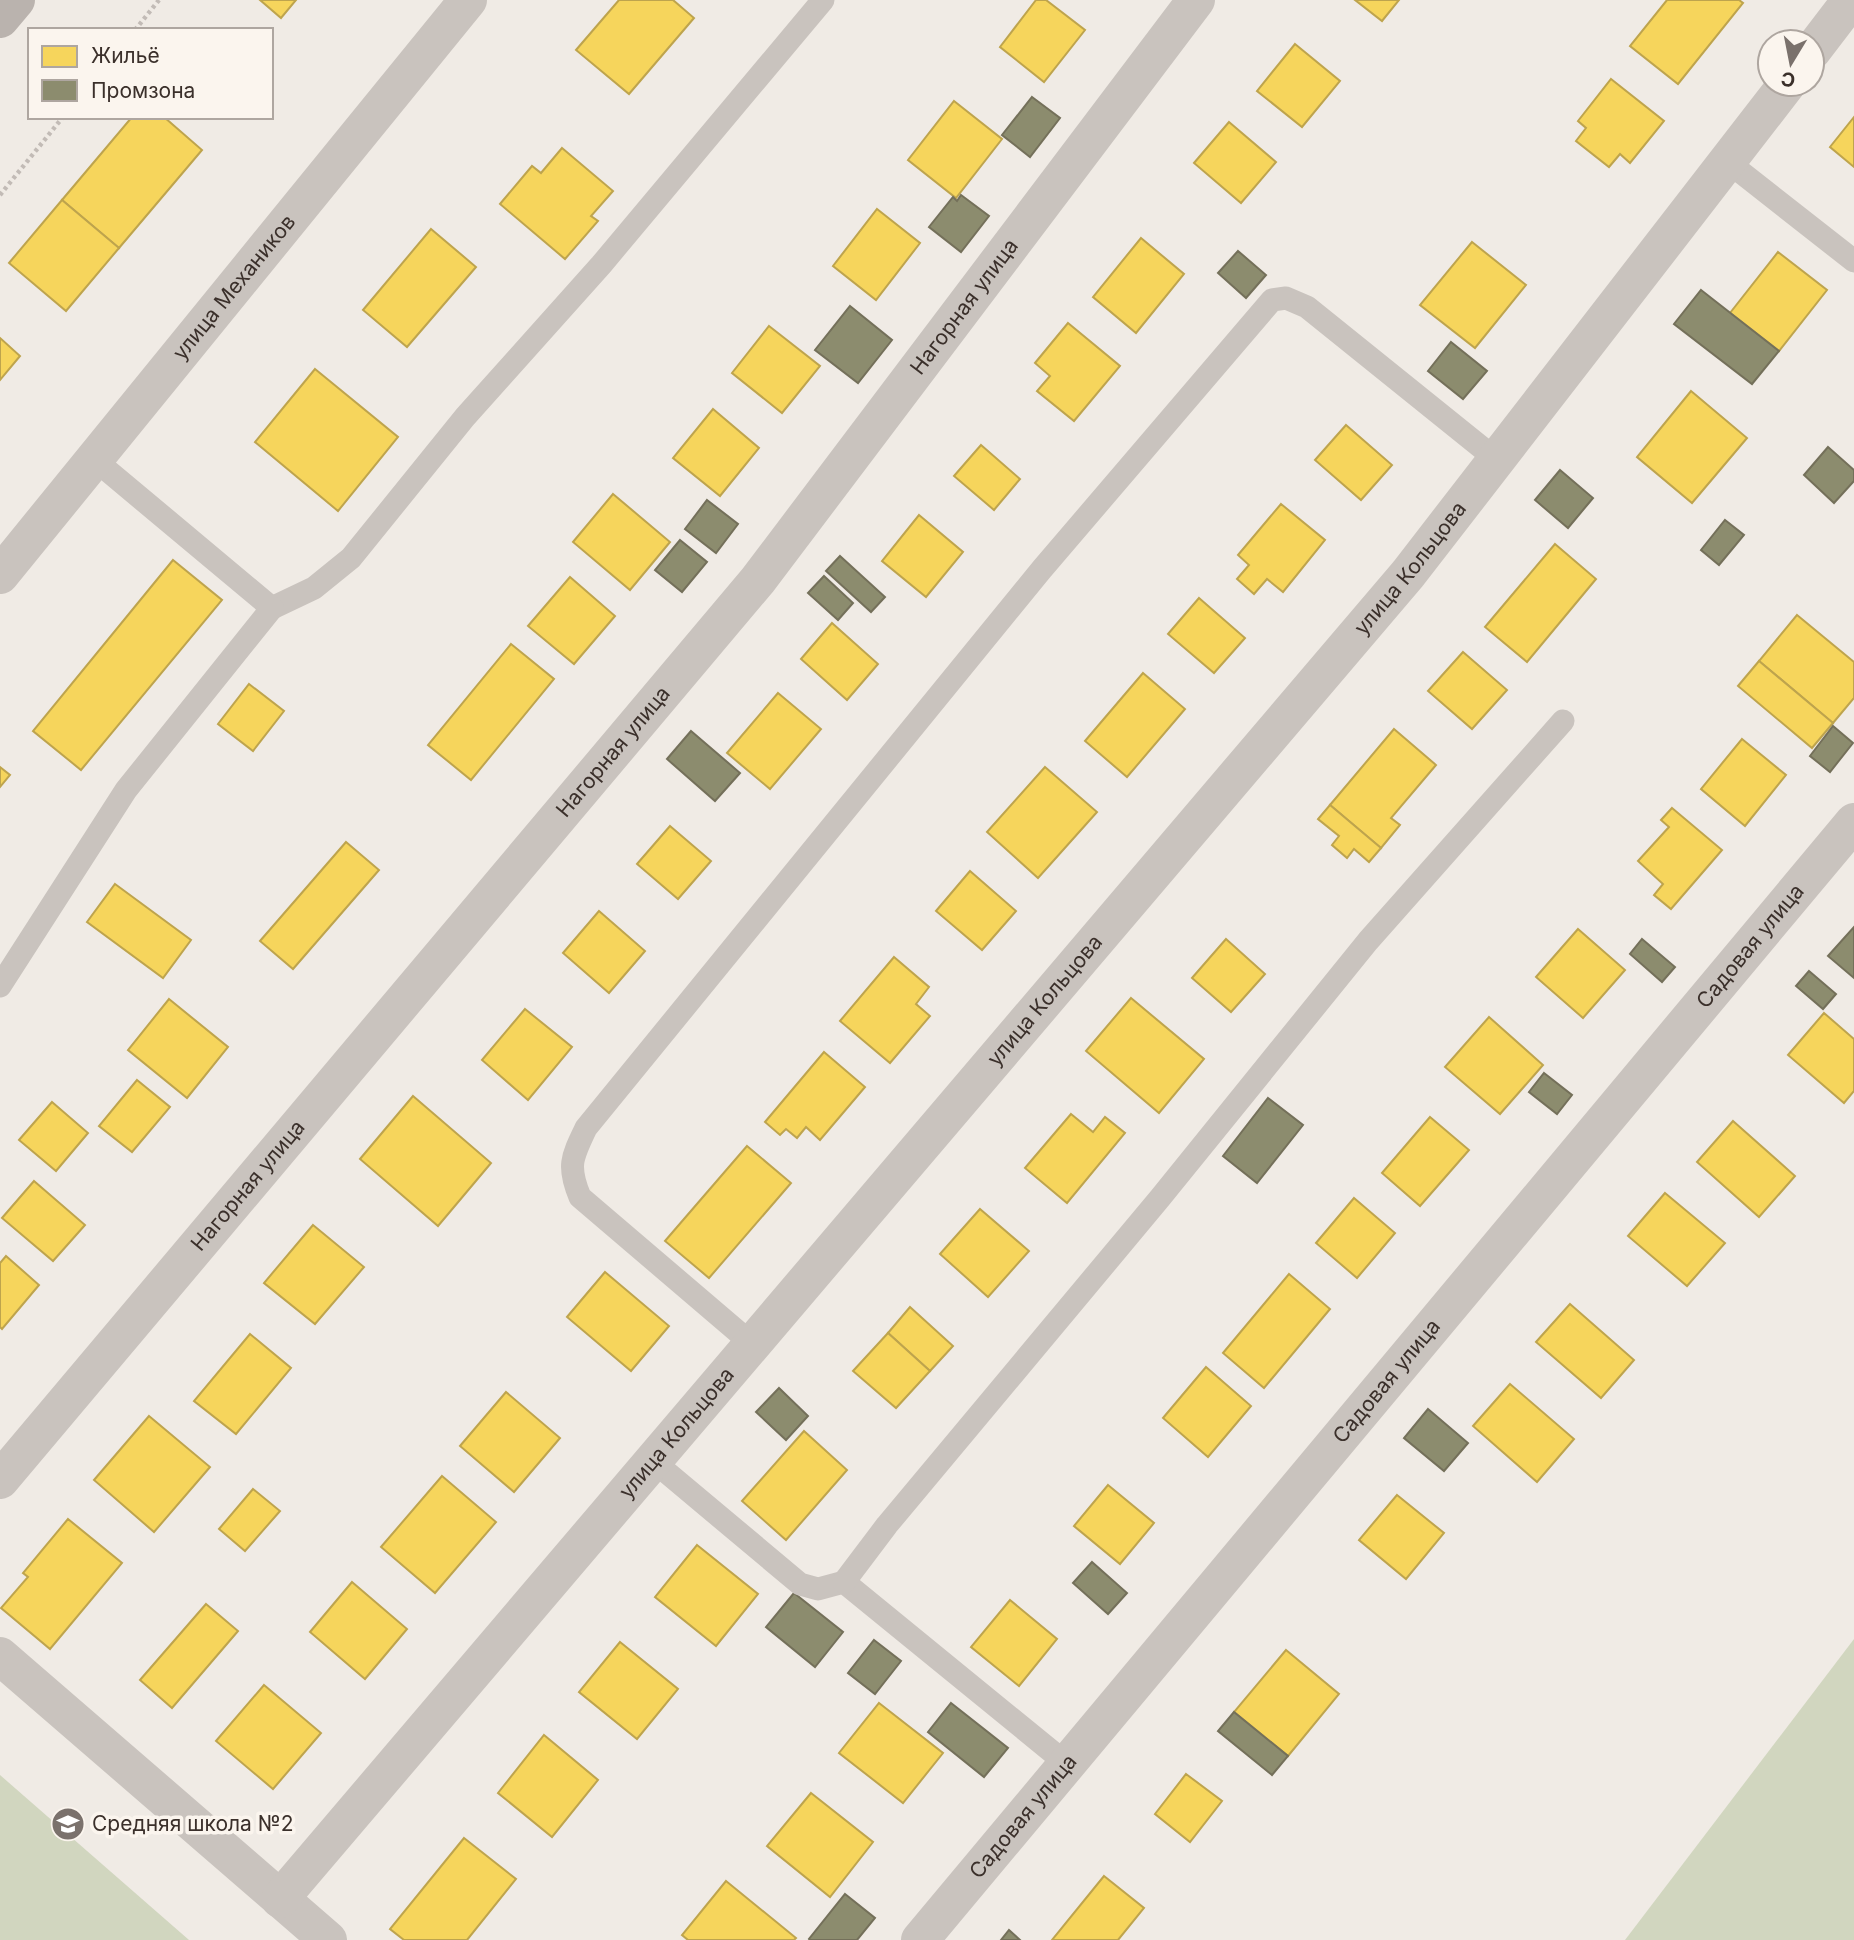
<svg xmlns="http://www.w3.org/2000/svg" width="1854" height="1940" viewBox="0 0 1854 1940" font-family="Inter,sans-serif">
	<rect width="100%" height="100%" fill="#f0ebe5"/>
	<!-- green -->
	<g fill="#d1d6bf">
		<polygon points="1854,1639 1854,1940 1625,1940"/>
		<polygon points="0,1775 189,1940 0,1940"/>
	</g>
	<!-- homes -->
	<g fill="#f6d55c" stroke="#bea44d" stroke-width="2">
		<polygon points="260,0 296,0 281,18"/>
		<polygon points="619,0 673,0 694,18 629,94 576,50"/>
		<polygon points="1036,0 1046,0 1085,30 1044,82 1000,47"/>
		<polygon points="1355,0 1399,0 1382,21"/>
		<polygon points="1667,0 1739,0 1743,3 1678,84 1630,46"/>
		<polygon points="1295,44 1340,81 1302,127 1257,91"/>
		<polygon points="1611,79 1664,121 1630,163 1620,154 1609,167 1576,141 1586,128 1578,121"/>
		<polygon points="954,101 1002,139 956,198 908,160"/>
		<polygon points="132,117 164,117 202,150 119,248 62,200"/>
		<polygon points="1854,117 1854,167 1830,147"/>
		<polygon points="1229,122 1276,162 1241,203 1194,163"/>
		<polygon points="562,148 613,191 591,216 598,221 565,259 500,204 532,166 541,173"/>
		<polygon points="62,200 119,248 66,311 9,263"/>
		<polygon points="877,209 920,243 876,300 833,266"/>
		<polygon points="431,229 476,267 407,347 363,310"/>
		<polygon points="1141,238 1184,274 1136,333 1093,297"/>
		<polygon points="1472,242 1526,285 1475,348 1420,305"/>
		<polygon points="1778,252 1827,290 1779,351 1730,313"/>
		<polygon points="1068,323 1120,366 1074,421 1037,391 1050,376 1035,363"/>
		<polygon points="769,326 820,366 782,413 732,373"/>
		<polygon points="0,338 20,356 0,380"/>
		<polygon points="315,369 398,437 338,511 255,442"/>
		<polygon points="1691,391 1747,438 1692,503 1637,457"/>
		<polygon points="713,409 759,448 720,496 673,458"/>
		<polygon points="1346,425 1392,465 1361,500 1315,460"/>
		<polygon points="981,445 1020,479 994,510 954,476"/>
		<polygon points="613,494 670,542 630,590 573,542"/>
		<polygon points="1281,504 1325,540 1283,592 1267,579 1254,594 1237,579 1249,565 1238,555"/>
		<polygon points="919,515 963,552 926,597 882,561"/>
		<polygon points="1555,544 1596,579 1527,662 1485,627"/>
		<polygon points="173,560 222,600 81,770 33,731"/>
		<polygon points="570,577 615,616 574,664 528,626"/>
		<polygon points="1199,598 1245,638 1214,673 1168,634"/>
		<polygon points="1797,615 1854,662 1854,698 1833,723 1759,661"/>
		<polygon points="832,623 878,664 847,700 801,659"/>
		<polygon points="511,644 554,679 471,780 428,745"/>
		<polygon points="1463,652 1507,690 1472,729 1428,691"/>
		<polygon points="1759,661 1833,723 1812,748 1738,686"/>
		<polygon points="1143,673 1185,709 1127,777 1085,741"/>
		<polygon points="249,684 284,711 253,751 218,724"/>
		<polygon points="778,693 821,729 770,789 727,753"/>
		<polygon points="1394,729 1436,765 1391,818 1400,825 1381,848 1330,805"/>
		<polygon points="1742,739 1786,775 1745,826 1701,789"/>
		<polygon points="0,767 10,775 0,787"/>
		<polygon points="1045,767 1097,812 1038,878 987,832"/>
		<polygon points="1330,805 1381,848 1369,862 1354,849 1347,858 1332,845 1339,836 1318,819"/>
		<polygon points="1672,808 1722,850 1671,909 1654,895 1663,884 1638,861 1669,827 1661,820"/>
		<polygon points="670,826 711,861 678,899 637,864"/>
		<polygon points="346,842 379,870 293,969 260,941"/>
		<polygon points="970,871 1016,911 982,950 936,911"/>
		<polygon points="115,884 191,940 163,978 87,922"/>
		<polygon points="599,911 645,951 609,993 563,953"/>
		<polygon points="1578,929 1625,970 1583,1018 1536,977"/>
		<polygon points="1226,939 1265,974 1231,1012 1192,978"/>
		<polygon points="894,957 929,987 916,1004 930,1016 890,1063 840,1021"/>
		<polygon points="1131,998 1204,1059 1159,1113 1086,1051"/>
		<polygon points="169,999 228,1047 187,1098 128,1050"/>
		<polygon points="525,1009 572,1047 528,1100 482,1060"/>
		<polygon points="1824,1013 1854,1039 1854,1091 1844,1103 1788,1055"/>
		<polygon points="1489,1017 1543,1065 1500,1114 1445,1067"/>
		<polygon points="824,1052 865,1087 820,1140 806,1127 797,1138 786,1129 780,1135 765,1122"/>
		<polygon points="137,1080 170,1107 132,1152 99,1126"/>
		<polygon points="413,1096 491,1163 438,1226 360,1159"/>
		<polygon points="52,1102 88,1133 56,1171 19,1140"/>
		<polygon points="1071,1114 1093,1132 1105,1117 1125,1133 1067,1203 1025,1168"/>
		<polygon points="1430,1117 1469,1150 1420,1206 1382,1173"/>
		<polygon points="1733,1121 1795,1176 1759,1217 1697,1162"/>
		<polygon points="747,1146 791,1183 709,1278 665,1241"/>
		<polygon points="34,1181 85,1225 53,1261 2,1218"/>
		<polygon points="1665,1193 1725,1243 1687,1286 1628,1236"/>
		<polygon points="1354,1198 1395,1233 1357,1278 1316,1243"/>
		<polygon points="980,1209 1029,1251 988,1297 940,1254"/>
		<polygon points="313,1225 364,1267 315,1324 264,1283"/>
		<polygon points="6,1256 39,1285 2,1329 0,1327 0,1263"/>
		<polygon points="605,1272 669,1326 631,1371 567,1317"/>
		<polygon points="1289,1274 1330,1309 1264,1388 1223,1353"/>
		<polygon points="1570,1304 1634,1360 1601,1398 1536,1342"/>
		<polygon points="910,1307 953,1346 930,1371 888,1333"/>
		<polygon points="888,1333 930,1371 896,1408 853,1371"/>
		<polygon points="250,1334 291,1368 236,1434 194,1401"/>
		<polygon points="1206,1367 1251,1406 1208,1457 1163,1418"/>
		<polygon points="1510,1384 1574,1439 1537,1482 1473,1426"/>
		<polygon points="506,1392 560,1438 514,1492 460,1446"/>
		<polygon points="149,1416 210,1467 154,1532 94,1480"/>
		<polygon points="804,1431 847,1470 786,1540 742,1501"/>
		<polygon points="442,1476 496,1522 435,1593 381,1547"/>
		<polygon points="1108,1485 1154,1523 1120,1564 1074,1526"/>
		<polygon points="253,1489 280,1511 245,1551 219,1529"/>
		<polygon points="1397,1495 1444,1533 1406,1579 1359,1540"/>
		<polygon points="68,1519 122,1563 50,1649 1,1608 28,1577 23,1573"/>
		<polygon points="697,1545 758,1594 716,1646 655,1597"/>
		<polygon points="352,1582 407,1629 365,1679 310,1632"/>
		<polygon points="1010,1600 1057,1639 1019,1686 971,1647"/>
		<polygon points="206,1604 238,1631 172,1708 140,1680"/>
		<polygon points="620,1642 678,1689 637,1739 579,1692"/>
		<polygon points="1286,1650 1339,1694 1288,1756 1234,1712"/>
		<polygon points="264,1685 321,1733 273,1789 216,1741"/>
		<polygon points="879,1703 943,1753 903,1803 839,1753"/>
		<polygon points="544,1735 598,1780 552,1837 498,1793"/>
		<polygon points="1186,1774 1222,1801 1190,1842 1155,1814"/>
		<polygon points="811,1793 873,1842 830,1897 767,1846"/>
		<polygon points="464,1838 516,1879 467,1940 404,1940 390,1929"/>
		<polygon points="1104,1876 1144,1908 1118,1940 1052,1940"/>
		<polygon points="726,1881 796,1938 794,1940 688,1940 682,1935"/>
	</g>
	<!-- industry -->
	<g fill="#8c8c6e" stroke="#74705a" stroke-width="2">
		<polygon points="1032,97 1060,118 1030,157 1002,135"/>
		<polygon points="961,195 989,216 961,252 929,227 953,197 957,201"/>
		<polygon points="1238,251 1266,275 1246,298 1218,273"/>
		<polygon points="1701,290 1779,351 1752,384 1674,324"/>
		<polygon points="850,306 892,340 858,383 815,350"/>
		<polygon points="1451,342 1487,371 1463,399 1428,371"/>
		<polygon points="1828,447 1854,470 1854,481 1834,503 1804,475"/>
		<polygon points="1560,470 1593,498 1568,528 1535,500"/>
		<polygon points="707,500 738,524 716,553 685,529"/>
		<polygon points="1725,520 1744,535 1719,565 1701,550"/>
		<polygon points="680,540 707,562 682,592 655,570"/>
		<polygon points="840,556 885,597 871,612 826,571"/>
		<polygon points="824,576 853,603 838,620 808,593"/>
		<polygon points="1833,726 1853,743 1830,772 1810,756"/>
		<polygon points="691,731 740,773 715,801 667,759"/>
		<polygon points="1854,927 1854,978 1828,956"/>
		<polygon points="1642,939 1675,967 1662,982 1630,954"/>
		<polygon points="1809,971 1836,994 1823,1009 1796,986"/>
		<polygon points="1544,1073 1572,1095 1557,1114 1529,1092"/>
		<polygon points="1268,1098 1303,1125 1257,1183 1223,1156"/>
		<polygon points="779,1388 808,1416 786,1440 756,1412"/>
		<polygon points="1428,1409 1468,1443 1444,1471 1404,1438"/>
		<polygon points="1092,1562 1127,1593 1108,1614 1073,1583"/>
		<polygon points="794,1593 843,1632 815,1667 766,1627"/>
		<polygon points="874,1640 901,1661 875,1694 848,1673"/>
		<polygon points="951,1703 1008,1748 984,1777 928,1732"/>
		<polygon points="1234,1712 1288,1756 1272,1775 1218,1731"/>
		<polygon points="845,1894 875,1918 857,1940 810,1940 809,1939"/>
		<polygon points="1009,1930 1020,1940 1001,1940"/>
	</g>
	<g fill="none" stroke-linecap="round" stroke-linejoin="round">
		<!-- path -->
		<g stroke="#c2bbb6" stroke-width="4.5" stroke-dasharray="3.5 3.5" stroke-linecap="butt">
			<polyline points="135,30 159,0"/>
			<polyline points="0,195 63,117"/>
		</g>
		<!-- service -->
		<g stroke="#c9c3be" stroke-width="23">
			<polyline points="1728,162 1854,261"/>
			<polyline points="272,608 314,588 351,558 465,417 601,265 823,0"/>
			<polyline points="0,986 126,790 272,608 95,460"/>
			<path d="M751,1343L580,1197C567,1166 572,1157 586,1128L1042,569L1272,300L1286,298L1307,307L1497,460"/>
			<polyline points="652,1460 800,1584 818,1589 844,1582 1067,1764"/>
			<polyline points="844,1582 887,1525 1160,1198 1368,941 1563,721"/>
		</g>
		<!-- minor -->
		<g stroke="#c9c3be" stroke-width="38">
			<polyline points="1812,51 1851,0"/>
			<path id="s1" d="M0,575L468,0"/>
			<path id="s2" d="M0,1480L758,580L1196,0"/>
			<polyline points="0,1656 328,1940"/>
			<path id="s3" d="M280,1899L1408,574L1787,84"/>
			<path id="s4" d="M920,1940L1854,822"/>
		</g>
		<!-- secondary -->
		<polyline stroke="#bab3ae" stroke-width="38" points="0,19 16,0"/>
	</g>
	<!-- icons -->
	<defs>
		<symbol id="school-disc" viewBox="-11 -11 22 22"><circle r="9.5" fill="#7a716c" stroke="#fbf5ee"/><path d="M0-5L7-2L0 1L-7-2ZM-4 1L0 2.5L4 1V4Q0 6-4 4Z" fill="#fff"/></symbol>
	</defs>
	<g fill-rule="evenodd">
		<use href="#school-disc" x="49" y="1805" width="38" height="38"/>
	</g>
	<g text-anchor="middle" stroke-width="7" stroke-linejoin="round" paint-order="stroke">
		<!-- street labels -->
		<g font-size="21" fill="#3b302b" stroke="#fbf5ee">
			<text dy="7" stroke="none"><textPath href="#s1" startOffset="371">улица Механиков</textPath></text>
			<text dy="7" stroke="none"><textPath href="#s2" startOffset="1519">Нагорная улица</textPath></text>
			<text dy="7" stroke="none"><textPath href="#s3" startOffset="1746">улица Кольцова</textPath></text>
			<text dy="7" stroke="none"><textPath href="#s2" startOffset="952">Нагорная улица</textPath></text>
			<text dy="7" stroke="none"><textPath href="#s4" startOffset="1295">Садовая улица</textPath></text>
			<text dy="7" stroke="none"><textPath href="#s3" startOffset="1180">улица Кольцова</textPath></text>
			<text dy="7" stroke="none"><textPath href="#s2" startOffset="385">Нагорная улица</textPath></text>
			<text dy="7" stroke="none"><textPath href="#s4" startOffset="728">Садовая улица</textPath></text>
			<text dy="7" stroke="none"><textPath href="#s3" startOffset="612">улица Кольцова</textPath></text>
			<text dy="7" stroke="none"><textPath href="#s4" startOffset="161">Садовая улица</textPath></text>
		</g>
		<!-- poi labels -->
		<g font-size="21" fill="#3b302b" stroke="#fbf5ee" text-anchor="start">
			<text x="92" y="1831">Средняя школа №2</text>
		</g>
	</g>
	<!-- legend -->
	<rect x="28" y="28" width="245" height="91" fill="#fbf5ee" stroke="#aea6a0" stroke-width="2"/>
	<rect x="42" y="46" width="35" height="21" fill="#f6d55c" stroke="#aea6a0" stroke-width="2"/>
	<text x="91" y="63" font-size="21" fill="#3b302b">Жильё</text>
	<rect x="42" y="80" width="35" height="21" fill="#8c8c6e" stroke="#aea6a0" stroke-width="2"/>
	<text x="91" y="98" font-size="21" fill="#3b302b">Промзона</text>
	<!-- north arrow -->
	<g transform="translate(1791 63) rotate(190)"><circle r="33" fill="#fbf5ee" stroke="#aea6a0" stroke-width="2"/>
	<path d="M0-5L12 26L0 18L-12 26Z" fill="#7a716c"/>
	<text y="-10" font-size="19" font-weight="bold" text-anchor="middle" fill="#3b302b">С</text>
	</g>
</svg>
